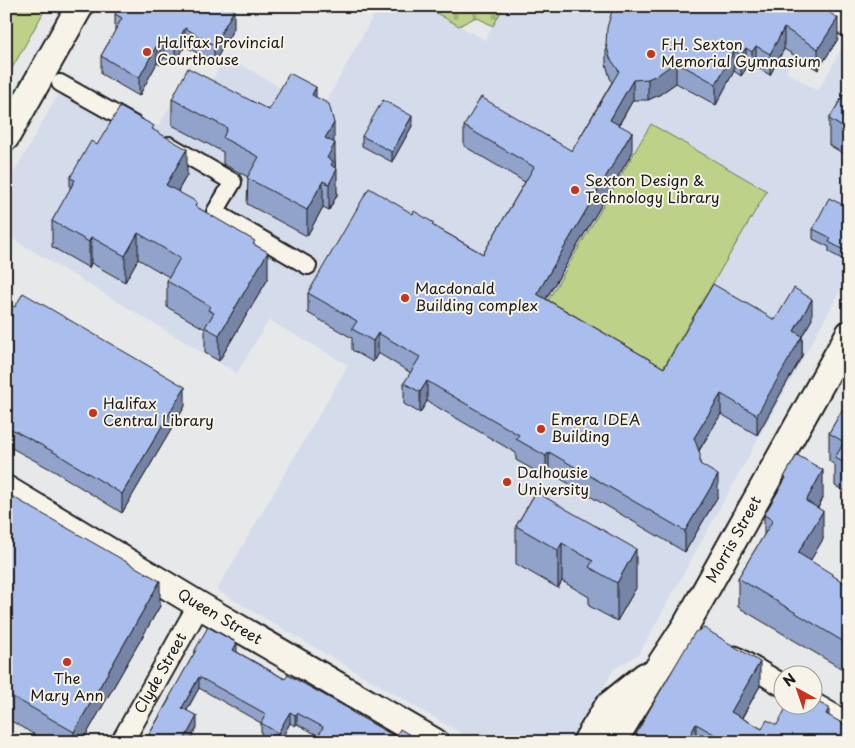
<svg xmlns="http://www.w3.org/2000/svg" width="855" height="748" viewBox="0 0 855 748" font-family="'Playpen Sans',sans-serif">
	<defs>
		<pattern id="cemetery-stones" width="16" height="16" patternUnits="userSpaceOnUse" patternTransform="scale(1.25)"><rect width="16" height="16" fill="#bdd288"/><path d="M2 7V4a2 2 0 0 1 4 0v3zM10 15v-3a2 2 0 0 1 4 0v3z" fill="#a2b475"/></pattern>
	</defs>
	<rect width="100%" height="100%" fill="#e7e8e9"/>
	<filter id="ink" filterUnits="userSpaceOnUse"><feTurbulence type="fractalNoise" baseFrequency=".02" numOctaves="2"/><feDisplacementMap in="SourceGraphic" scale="10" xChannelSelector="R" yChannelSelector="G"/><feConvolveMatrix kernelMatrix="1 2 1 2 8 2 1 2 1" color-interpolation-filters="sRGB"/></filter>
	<g filter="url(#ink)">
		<!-- built -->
		<polygon fill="#d4dbea" points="394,6 424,6 485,40 504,6 779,6 811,25 786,72 818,91 845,43 849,45 849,275 639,654 614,669 572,742 476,742 217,590 348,365 269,320 237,373 6,235 6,187 69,75 158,127 187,77 207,89 226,56 321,111 377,9"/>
		<!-- cemetery -->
		<polygon fill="url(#cemetery-stones)" stroke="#6c7752" points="424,6 504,6 493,26 476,17 459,26"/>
		<!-- green -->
		<g fill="#bdd288" stroke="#6c7752">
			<polygon points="6,6 47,6 6,79"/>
			<polygon points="651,124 767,191 656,380 540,314"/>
		</g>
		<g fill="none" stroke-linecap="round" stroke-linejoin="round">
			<defs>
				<g id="pedestrian">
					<polyline points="60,83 135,125"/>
					<polyline points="169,145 233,182 215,212 308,266"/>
				</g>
				<g id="minor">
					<polyline points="735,657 782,685"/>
					<polyline points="812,703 849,724"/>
					<path id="s1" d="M122,742L199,605"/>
				</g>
				<g id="tertiary">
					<polyline points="6,137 80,6"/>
					<path id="s2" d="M6,489L199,605L435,742"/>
					<polyline points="586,742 608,706 645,676"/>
					<path id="s3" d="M613,742L660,665L685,627L849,334"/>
				</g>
				<polyline id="secondary" points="822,6 849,23"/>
			</defs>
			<!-- pedestrian casing -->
			<use href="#pedestrian" stroke="#1c1c1c" stroke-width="20"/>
			<!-- minor casing -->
			<use href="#minor" stroke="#1c1c1c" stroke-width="25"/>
			<!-- tertiary casing -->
			<use href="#tertiary" stroke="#1c1c1c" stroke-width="30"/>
			<!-- secondary casing -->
			<use href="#secondary" stroke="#1c1c1c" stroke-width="31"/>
			<!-- pedestrian -->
			<use href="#pedestrian" stroke="#f7f3e8" stroke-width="16"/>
			<!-- minor -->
			<use href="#minor" stroke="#f7f3e8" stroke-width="21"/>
			<!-- tertiary -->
			<use href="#tertiary" stroke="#f7f3e8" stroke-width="26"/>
			<!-- secondary -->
			<use href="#secondary" stroke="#f7f3e8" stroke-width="28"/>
		</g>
		<!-- wall -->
		<g fill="#91a3cb" stroke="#1c1c1c">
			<polygon points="811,6 838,39 818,70 784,49 770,75 756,67 752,73 746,69 741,76 734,71 716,105 676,83 659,95 648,100 633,100 619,125 632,153 546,299 664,368 775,320 812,319 802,336 802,356 757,435 721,414 699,451 700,465 718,496 685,552 549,472 546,477 516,460 516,453 427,401 420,413 404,404 404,383 411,373 378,353 373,362 352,350 352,338 308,313 308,293 434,226 483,254 525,182 464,146 464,126 572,151 612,82 610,78 606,64 606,44"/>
			<polygon points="115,14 234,28 214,63 185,46 175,64 164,58 160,65 157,63 139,96 101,74 101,56 115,31"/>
			<polygon points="849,86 849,157 829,145 829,119"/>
			<polygon points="316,97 334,143 337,195 329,210 323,207 307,236 247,204 248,177 223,164 223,152 172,125 172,99 269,110"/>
			<polygon points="412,126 392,162 362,146 362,136"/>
			<polygon points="154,130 187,175 178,191 197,207 255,245 268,279 219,361 205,353 205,329 167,307 167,281 169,277 138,259 125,282 91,263 89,268 52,247 52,221 70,190 70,178 97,145"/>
			<polygon points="849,208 849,263 829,252 829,247 813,239 813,229"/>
			<polygon points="6,305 185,406 122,513 54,471 6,445"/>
			<polygon points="849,398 849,493 835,486 835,465 829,461 829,433"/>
			<polygon points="784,477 823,498 818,508 823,539 810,561 832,576 849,586 849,673 738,607 738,578 764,535 764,515 784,482"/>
			<polygon points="536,492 636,588 617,621 589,606 589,597 562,581 558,588 516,564 516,526"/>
			<polygon points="6,493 160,606 82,742 47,742 6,718"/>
			<polygon points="195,650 237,652 285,679 351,712 396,737 422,742 318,742 319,736 297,724 295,726 290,723 280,742 275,742 261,734 261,723 199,688 187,710 197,727 189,742 145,742 195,652"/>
			<polygon points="760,686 742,718 762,729 777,725 829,716 849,742 632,742"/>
		</g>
		<!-- shaded-wall -->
		<g fill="#7685a5" stroke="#1c1c1c">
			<polygon points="234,10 234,28 214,63 214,45"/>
			<polygon points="838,18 838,39 818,70 818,49"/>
			<polygon points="185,28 185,46 175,64 175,46"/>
			<polygon points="784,28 784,49 770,75 770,54"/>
			<polygon points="164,40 164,58 160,65 160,47"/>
			<polygon points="157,45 157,63 139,96 139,78"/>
			<polygon points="756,46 756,67 752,73 752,52"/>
			<polygon points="746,48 746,69 741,76 741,55"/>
			<polygon points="734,51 734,71 716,105 716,84"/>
			<polygon points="676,62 676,83 659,95 648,100 648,79"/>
			<polygon points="633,80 633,100 610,140 610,120"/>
			<polygon points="316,87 316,113 312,95"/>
			<polygon points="412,116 412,126 392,162 392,152"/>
			<polygon points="334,123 334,146 335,143 335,169 337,169 337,195 329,210 329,184 331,178 327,184 327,161 325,138"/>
			<polygon points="632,132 632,153 537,314 537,294"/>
			<polygon points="187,149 187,175 166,211 166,185"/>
			<polygon points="323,181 323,207 307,236 307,210"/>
			<polygon points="138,233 138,259 125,282 125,256"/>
			<polygon points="91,237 91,263 89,268 89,242"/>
			<polygon points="268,252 268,279 219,361 219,335"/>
			<polygon points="812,299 812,319 798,343 802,336 802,356 757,435 757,415 794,331"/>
			<polygon points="378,333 378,353 373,362 373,341"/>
			<polygon points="427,381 427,401 420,413 420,392"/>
			<polygon points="185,387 185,406 122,513 122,494"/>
			<polygon points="721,394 721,414 694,458 694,438"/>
			<polygon points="549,452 549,472 546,477 546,456"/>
			<polygon points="823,470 823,498 806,529 806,501"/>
			<polygon points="718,475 718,496 685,552 685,531"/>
			<polygon points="823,511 823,539 798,582 798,553"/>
			<polygon points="562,543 562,581 558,588 558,550"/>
			<polygon points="636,549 636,588 617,621 617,583"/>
			<polygon points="160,581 160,606 82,742 74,742 74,732"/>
			<polygon points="237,643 237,654 233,650"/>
			<polygon points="760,662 760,686 731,736 731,712"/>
			<polygon points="199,677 199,688 182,718 182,708"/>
			<polygon points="829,708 829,733 826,714"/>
			<polygon points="290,712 290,723 280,742 278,742 278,733"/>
			<polygon points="297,713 297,724 295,726 295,715"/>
			<polygon points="197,716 197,727 189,742 183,742"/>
			<polygon points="696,724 696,742 686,742"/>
		</g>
		<!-- building -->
		<g fill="#a9beec" stroke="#1c1c1c">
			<polygon points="119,6 228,6 234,10 214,45 185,28 175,46 164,40 160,47 157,45 139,78 101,56 122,18 115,14"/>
			<polygon points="615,6 811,6 818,10 820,7 838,18 818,49 784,28 770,54 756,46 752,52 746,48 741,55 734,51 716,84 676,62 659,74 648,79 633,80 610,120 632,132 537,294 664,368 713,284 775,320 794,288 812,299 794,331 802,336 757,415 721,394 694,438 700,454 700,464 718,475 685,531 549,452 546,456 516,439 519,435 427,381 420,392 404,383 420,357 378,333 373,341 352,329 357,321 308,293 369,188 413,214 414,211 434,223 432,225 483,254 534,167 464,126 481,97 572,151 619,71 610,58 606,44 607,28 611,14"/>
			<polygon points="188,68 269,110 289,73 316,87 312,95 329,104 334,123 325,138 335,143 327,158 333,161 331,165 337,169 329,184 323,181 307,210 247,178 259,157 223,138 227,128 172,99"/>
			<polygon points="849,86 849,131 829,119"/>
			<polygon points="383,100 412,116 392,152 362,136"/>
			<polygon points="120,107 154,126 152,129 187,149 166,185 197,202 195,206 255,241 253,244 268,252 219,335 205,327 214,313 208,310 210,306 167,281 180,258 138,233 125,256 91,237 89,242 52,221 75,180 70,178 91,141 97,145"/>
			<polygon points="829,198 849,208 849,253 829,242 831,238 813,229"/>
			<polygon points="23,293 185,387 122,494 54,452 6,426 6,305 7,303 15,307"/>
			<polygon points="849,398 849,465 835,458 844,442 829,433"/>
			<polygon points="797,455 823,470 806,501 823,511 798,553 832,574 832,575 849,586 849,645 738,578 773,520 764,515 786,478 784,477"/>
			<polygon points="536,492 636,549 617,583 589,567 593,561 562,543 558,550 516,526"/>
			<polygon points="6,493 160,581 74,732 6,693"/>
			<polygon points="208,627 237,643 233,650 285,679 288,675 351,710 350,711 396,737 400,729 422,742 326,742 318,737 323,727 297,713 295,715 290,712 278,733 261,723 266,714 199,677 182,708 197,716 183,742 145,742 170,698 169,698 196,650 195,650"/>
			<polygon points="704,628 760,662 731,712 762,729 767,720 777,725 787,706 812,706 812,699 829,708 826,714 849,727 849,742 806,742 801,739 799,742 728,742 696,724 686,742 632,742 647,714 695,632"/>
		</g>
	</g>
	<!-- markers -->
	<g fill="#c8321e" stroke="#f7f3e8" stroke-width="2">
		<circle cx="147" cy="52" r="5"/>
		<circle cx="651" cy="54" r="5"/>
		<circle cx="575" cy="190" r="5"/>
		<circle cx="405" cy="298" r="5"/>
		<circle cx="93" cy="413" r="5"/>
		<circle cx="541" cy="429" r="5"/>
		<circle cx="507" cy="482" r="5"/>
		<circle cx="67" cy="662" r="5"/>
	</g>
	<g text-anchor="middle" stroke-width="4" stroke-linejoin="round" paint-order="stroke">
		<!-- poi labels -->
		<g font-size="15" fill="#1c1c1c" stroke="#f7f3e8" text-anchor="start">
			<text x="157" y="48">Halifax Provincial<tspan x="157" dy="17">Courthouse</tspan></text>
			<text x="661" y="50">F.H. Sexton<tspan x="661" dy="17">Memorial Gymnasium</tspan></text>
			<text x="585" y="186">Sexton Design &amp;<tspan x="585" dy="17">Technology Library</tspan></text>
			<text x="415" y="294">Macdonald<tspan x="415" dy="17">Building complex</tspan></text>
			<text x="103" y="409">Halifax<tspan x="103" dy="17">Central Library</tspan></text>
			<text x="551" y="425">Emera IDEA<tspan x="551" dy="17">Building</tspan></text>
			<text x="517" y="478">Dalhousie<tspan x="517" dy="17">University</tspan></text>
			<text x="67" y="684" text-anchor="middle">The<tspan x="67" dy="17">Mary Ann</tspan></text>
		</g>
		<!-- street labels -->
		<g font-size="15" fill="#1c1c1c" stroke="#f7f3e8">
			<text dy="5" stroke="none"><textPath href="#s3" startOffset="236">Morris Street</textPath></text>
			<text dy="5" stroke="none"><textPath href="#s2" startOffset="249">Queen Street</textPath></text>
			<text dy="5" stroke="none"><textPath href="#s1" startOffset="79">Clyde Street</textPath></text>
		</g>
	</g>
	<!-- margin -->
	<rect width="855" height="748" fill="none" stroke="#f7f3e8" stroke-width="25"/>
	<rect x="12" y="12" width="830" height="723" fill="none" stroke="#1c1c1c" stroke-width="2" filter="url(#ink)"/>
	<!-- north arrow -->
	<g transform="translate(798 690) rotate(320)"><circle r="24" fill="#f7f3e8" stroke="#9f9d96"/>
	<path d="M0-4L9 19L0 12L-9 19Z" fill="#c8321e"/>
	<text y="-8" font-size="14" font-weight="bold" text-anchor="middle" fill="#1c1c1c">N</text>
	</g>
</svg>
